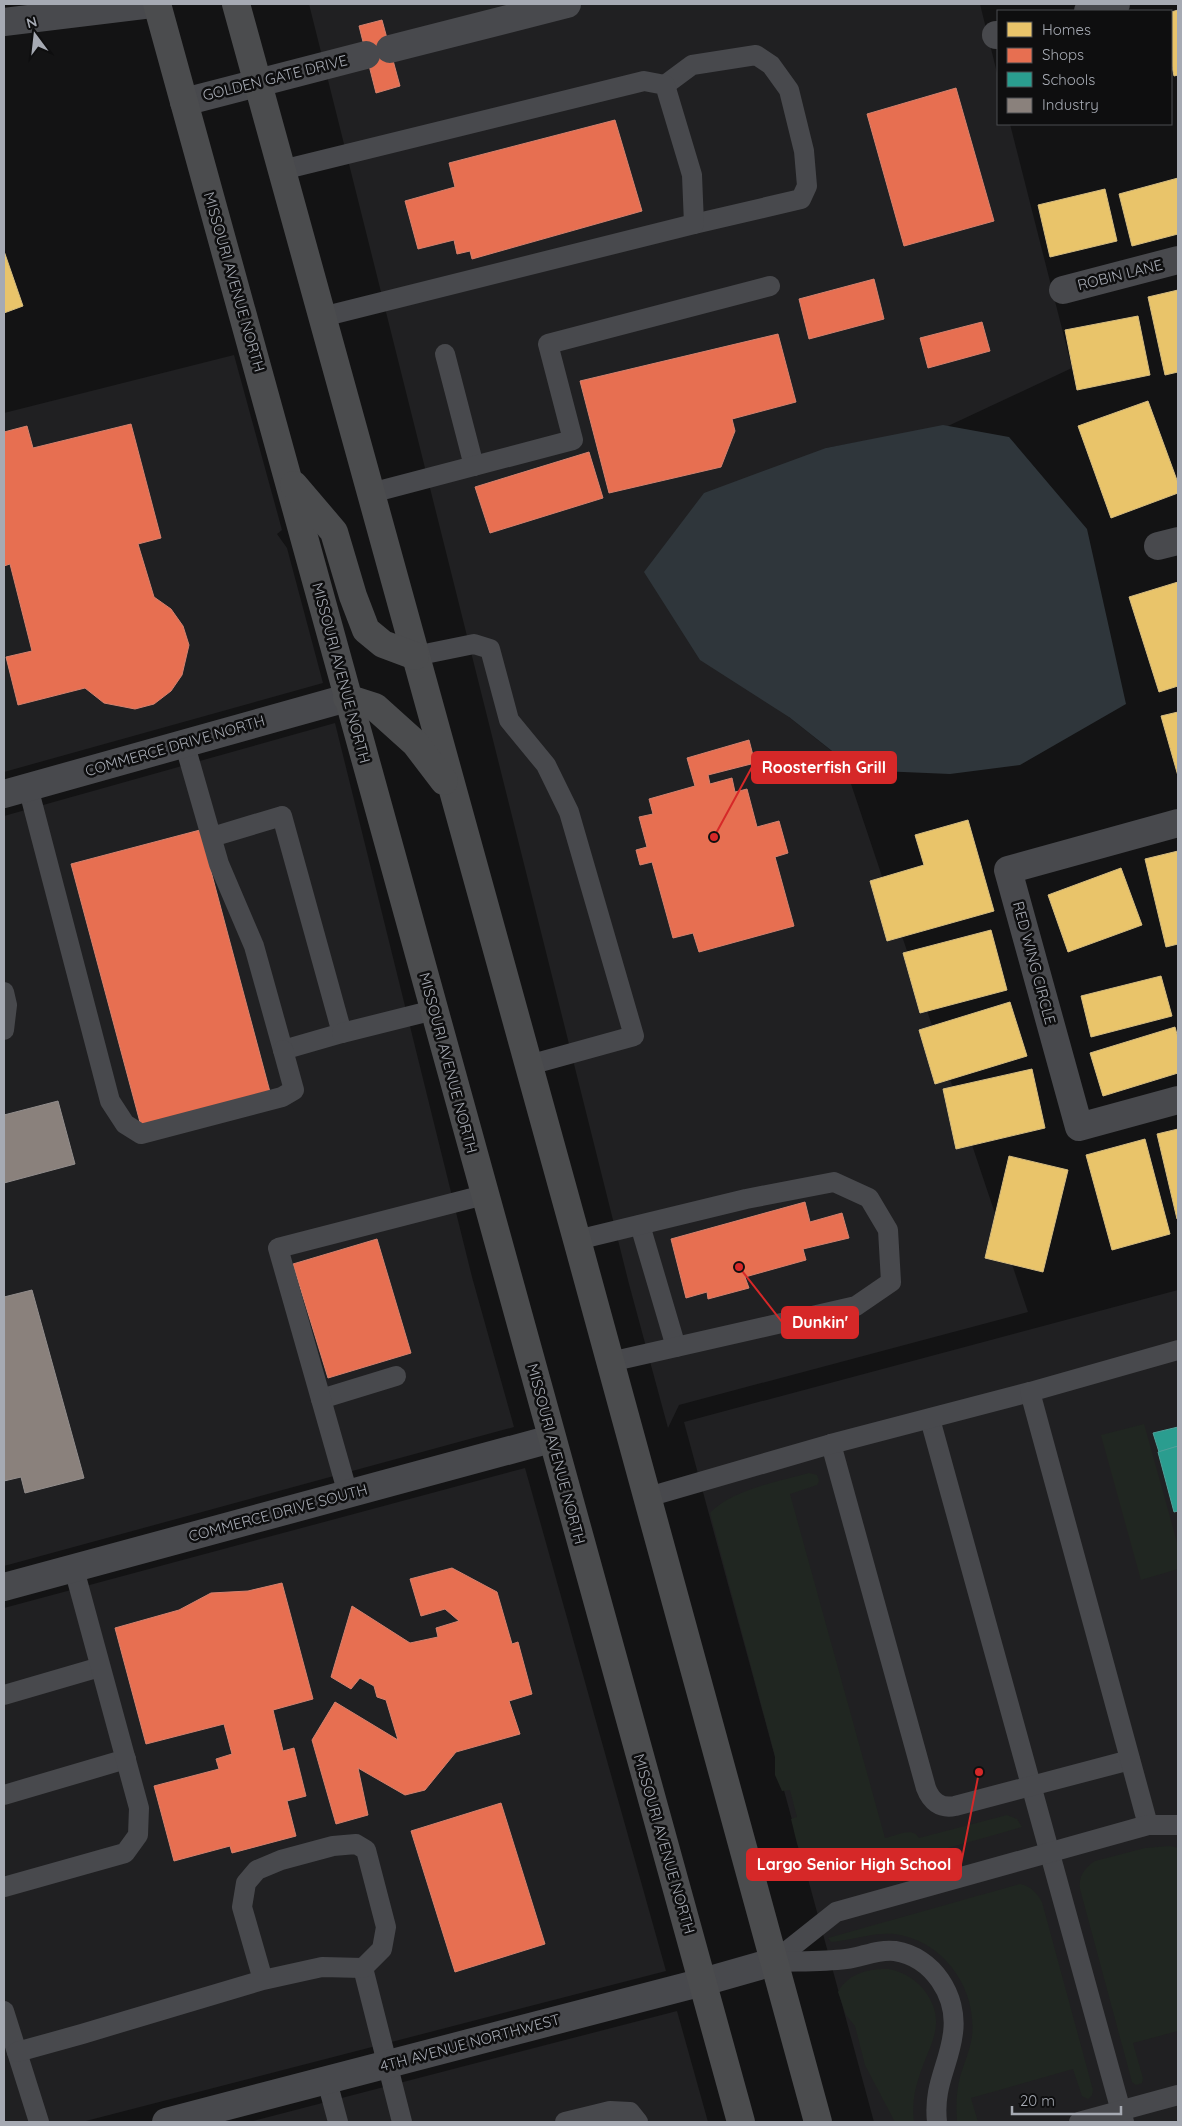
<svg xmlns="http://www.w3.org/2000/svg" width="1182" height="2126" viewBox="0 0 1182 2126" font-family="Quicksand,sans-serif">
	<rect width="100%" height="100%" fill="#131314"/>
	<!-- built -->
	<g fill="#202022">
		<polygon points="309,4 980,4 998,77 998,124 1010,124 1072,368 948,426 826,448 789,717 843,760 1028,1312 679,1405 668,1428 629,1284"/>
		<polygon points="234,355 282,530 277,534 287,548 323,683 4,772 4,413"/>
		<polygon points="335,723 472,1277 514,1427 4,1566 4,816"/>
		<polygon points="1178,1290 1178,2122 874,2122 684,1422"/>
		<polygon points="525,1468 666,1971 82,2122 4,2122 4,1608"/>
		<polygon points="677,2011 708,2122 249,2122"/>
	</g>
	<!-- green -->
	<g fill="#202621">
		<polygon points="1144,1424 1178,1546 1178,1569 1141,1580 1101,1435"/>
		<path d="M809,1473L817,1475L819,1481L817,1485L790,1494L885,1838C896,1836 912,1826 919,1838L1007,1815L1017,1819L1022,1827L852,1875C836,1874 807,1870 800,1853C796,1842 794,1830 791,1819L797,1817L790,1790L782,1791L775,1775V1756L710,1513C731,1490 780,1481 809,1473Z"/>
		<path d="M1170,1846L1178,1848V2031L1133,2043L1143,2078L1142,2083L1136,2085L1132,2082L1080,1889C1078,1876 1085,1868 1095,1861L1145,1848Z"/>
		<path d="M1020,1884C1031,1886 1037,1893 1042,1902L1093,2090L1092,2095L1088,2099L1082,2096L1073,2069L971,2098L978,2122H957C956,2107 956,2092 960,2077C964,2063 970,2051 972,2036C977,1989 944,1941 895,1934C873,1932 853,1940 831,1942L828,1938Z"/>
		<path d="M889,1969C903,1972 915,1979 924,1990C949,2023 929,2044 919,2077C914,2091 912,2107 914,2122H895L865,2065L855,2026L846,2015L838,1992C848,1973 870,1968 889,1969Z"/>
	</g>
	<!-- water -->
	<polygon fill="#2f363b" points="943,425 1009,437 1087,529 1126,704 1020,765 950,774 856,770 789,717 700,660 644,572 704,493 826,448"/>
	<!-- homes -->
	<g fill="#e9c46a" stroke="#d5bc80">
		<polygon points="1178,10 1178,75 1174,76 1171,62 1171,12"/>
		<polygon points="1178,178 1178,234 1132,246 1119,194"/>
		<polygon points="1105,189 1117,241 1050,257 1038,205"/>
		<polygon points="4,251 23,306 4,313"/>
		<polygon points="1178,290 1178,372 1165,375 1148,297"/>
		<polygon points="1138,316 1150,375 1077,390 1065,330"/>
		<polygon points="1148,401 1178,483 1178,493 1111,518 1078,426"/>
		<polygon points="1178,582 1178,686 1159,692 1129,597"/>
		<polygon points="1178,712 1178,776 1161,716"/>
		<polygon points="968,820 994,911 887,941 870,881 924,865 915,835"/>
		<polygon points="1178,851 1178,944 1166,947 1145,859"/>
		<polygon points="1121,868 1142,925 1068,952 1048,895"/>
		<polygon points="991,930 1007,990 920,1013 903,953"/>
		<polygon points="1161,976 1172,1016 1091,1037 1081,996"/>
		<polygon points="1010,1002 1027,1056 935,1084 919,1030"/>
		<polygon points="1175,1027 1178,1038 1178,1073 1103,1096 1090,1053"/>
		<polygon points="1032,1069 1045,1128 956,1149 943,1089"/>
		<polygon points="1178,1129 1178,1219 1177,1219 1157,1134"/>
		<polygon points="1145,1139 1170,1234 1112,1250 1086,1155"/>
		<polygon points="1009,1156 1068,1170 1043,1272 985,1258"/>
	</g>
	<!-- shops -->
	<g fill="#e76f51" stroke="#d4816e">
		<polygon points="382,20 400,86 376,93 359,26"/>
		<polygon points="956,88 994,221 904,246 867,114"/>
		<polygon points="615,120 642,211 472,259 470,251 457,254 454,240 418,249 405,201 455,187 449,163"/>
		<polygon points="874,279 884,319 809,339 799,299"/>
		<polygon points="982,322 990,351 928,368 920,338"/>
		<polygon points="778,334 796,402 732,419 735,431 721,467 609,493 580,381"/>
		<polygon points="131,424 161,538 138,544 154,597 171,609 183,626 189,645 182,675 171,691 154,704 135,709 104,703 85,688 18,705 6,657 32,651 10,564 4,566 4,432 27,426 33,448"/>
		<polygon points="589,452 603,498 490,533 475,487"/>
		<polygon points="749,740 755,763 708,775 710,784 732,778 735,792 747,789 757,827 779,821 788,853 775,857 794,926 699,952 693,933 673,938 652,862 640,865 636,850 647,847 639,817 653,814 649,799 695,786 687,758"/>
		<polygon points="200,830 270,1092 141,1126 71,864"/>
		<polygon points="805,1202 810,1222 842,1213 849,1238 803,1249 806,1260 745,1277 749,1288 708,1299 707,1292 686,1298 671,1239"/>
		<polygon points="377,1239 411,1353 328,1378 293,1264"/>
		<polygon points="452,1568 497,1592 512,1644 518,1642 532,1694 509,1701 520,1734 456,1752 425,1790 405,1795 358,1768 368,1815 336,1824 312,1740 335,1702 398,1740 386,1700 377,1697 374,1686 360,1678 351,1689 331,1677 352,1606 410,1643 438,1637 436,1628 459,1621 445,1609 421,1616 410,1579"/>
		<polygon points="282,1583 313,1699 273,1710 283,1751 294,1748 306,1796 287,1801 296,1836 232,1853 230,1846 174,1861 154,1786 219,1769 216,1759 232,1754 224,1724 146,1744 115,1628 179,1610 211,1593 248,1591"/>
		<polygon points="501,1803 545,1944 455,1972 411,1831"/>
	</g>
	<!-- schools -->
	<g fill="#2a9d8f" stroke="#4fa19a">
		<polygon points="1178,1427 1178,1446 1159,1452 1153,1433"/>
		<polygon points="1178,1446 1178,1511 1174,1512 1158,1452"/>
	</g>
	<!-- industry -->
	<g fill="#8a817c" stroke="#928d8c">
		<polygon points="58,1101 75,1164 4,1183 4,1115"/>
		<polygon points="32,1290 84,1478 25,1493 21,1477 4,1481 4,1297"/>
	</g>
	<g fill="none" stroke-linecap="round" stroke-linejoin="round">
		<!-- lane -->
		<g stroke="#48494d" stroke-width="20">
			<polyline points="665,85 692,65 756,55 771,65 789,90 804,151 807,186 801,199 694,224"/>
			<polyline points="282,170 644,81 665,85 692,175 694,224 322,317"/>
			<polyline points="445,354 474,466"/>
			<polyline points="371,493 573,440 548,344 770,286"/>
			<polyline points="415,656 474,644 490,649 509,720 546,765 569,812 634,1036 529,1065"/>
			<polyline points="184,742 219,864 254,946 283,1050 342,1033 282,816 212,837"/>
			<polyline points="28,787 110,1101 125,1124 141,1134 282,1097 294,1090 283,1050"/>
			<polyline points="4,992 7,1005 4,1030"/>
			<polyline points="342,1033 434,1010"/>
			<polyline points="640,1225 676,1347"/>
			<polyline points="577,1240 746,1199 834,1182 869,1198 888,1230 891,1282 856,1306 610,1362"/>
			<polyline points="321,1399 396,1376"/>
			<polyline points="930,1419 1124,2122"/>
			<path d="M831,1444L926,1788C931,1801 940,1809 955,1806L1130,1760"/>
			<polyline points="348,1494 278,1248 484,1195"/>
			<polyline points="648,1497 831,1444 1030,1392"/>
			<polyline points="4,1695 100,1667"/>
			<polyline points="4,1795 126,1759"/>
			<polyline points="1148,1825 1030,1392 1178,1350"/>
			<polyline points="4,1887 125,1853 138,1835 139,1808 74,1569"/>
			<polyline points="773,1962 836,1912 1148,1825 1178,1825"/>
			<path d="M773,1962C797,1961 822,1962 846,1959C863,1957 877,1949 895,1951C933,1957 958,1996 953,2033C949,2066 933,2085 937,2122"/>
			<polyline points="363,1968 402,2122"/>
			<polyline points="4,2011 39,2122"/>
			<polyline points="17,2052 82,2034 263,1980 322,1967 363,1968 382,1949 386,1927 366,1850 356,1844 333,1846 281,1860 257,1870 246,1883 242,1907 263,1980"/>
			<polyline points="327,2081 338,2122"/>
			<polyline points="565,2122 610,2111 630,2112 638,2122"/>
			<polyline points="1079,2122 1178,2095"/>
		</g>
		<!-- street -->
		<g stroke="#48494d" stroke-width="28">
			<polyline points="1088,11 1116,4"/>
			<polyline points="4,22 152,4"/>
			<polyline points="996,35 998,35"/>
			<polyline points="390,49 567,4"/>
			<polyline points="184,102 366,55"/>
			<polyline points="1063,290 1178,260"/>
			<polyline points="1158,546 1178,541"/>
			<polyline points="4,794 347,698"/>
			<polyline points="1178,823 1008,870 1079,1127 1178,1100"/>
			<polyline points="4,1587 551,1439"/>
			<polyline points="166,2122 703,1982 773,1962"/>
		</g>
		<!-- primary -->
		<g stroke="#4b4c4e" stroke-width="28">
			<polyline points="157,4 741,2122"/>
			<polyline points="236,4 577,1240 818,2122"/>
			<polyline points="294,485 334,532 353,596 366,630 383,644 415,656"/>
			<polyline points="347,698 375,707 415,743 444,781"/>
		</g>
	</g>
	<g text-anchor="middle" stroke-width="5" stroke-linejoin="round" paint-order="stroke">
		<!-- street labels -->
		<g font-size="15" fill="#a6aab3" stroke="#0e0e0f">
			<text transform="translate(275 78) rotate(-14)" y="5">GOLDEN GATE DRIVE</text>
			<text transform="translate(1120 275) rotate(-14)" y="5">ROBIN LANE</text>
			<text transform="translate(234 282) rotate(74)" y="5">MISSOURI AVENUE NORTH</text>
			<text transform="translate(341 673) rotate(75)" y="5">MISSOURI AVENUE NORTH</text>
			<text transform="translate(175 746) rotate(-16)" y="5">COMMERCE DRIVE NORTH</text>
			<text transform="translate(1034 963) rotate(75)" y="5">RED WING CIRCLE</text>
			<text transform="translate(448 1063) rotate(75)" y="5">MISSOURI AVENUE NORTH</text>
			<text transform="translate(556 1454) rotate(75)" y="5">MISSOURI AVENUE NORTH</text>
			<text transform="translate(278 1513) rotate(-15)" y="5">COMMERCE DRIVE SOUTH</text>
			<text transform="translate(664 1844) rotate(74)" y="5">MISSOURI AVENUE NORTH</text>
			<text transform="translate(470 2043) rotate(-15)" y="5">4TH AVENUE NORTHWEST</text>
		</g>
	</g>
	<!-- callouts -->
	<path fill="none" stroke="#d62828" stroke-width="2" d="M714 837L752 767M739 1267L782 1322M979 1772L961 1864"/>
	<g fill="#d62828" stroke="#0e0e0f" stroke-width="2">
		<circle cx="714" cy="837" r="5"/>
		<circle cx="739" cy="1267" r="5"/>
		<circle cx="979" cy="1772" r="5"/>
	</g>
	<g fill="#d62828" stroke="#d62828" stroke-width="2">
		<rect x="752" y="752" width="144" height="31" rx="5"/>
		<rect x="782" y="1307" width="76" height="31" rx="5"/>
		<rect x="747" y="1849" width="214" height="31" rx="5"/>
	</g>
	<g font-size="16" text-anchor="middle" font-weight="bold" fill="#fff">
		<text x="824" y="773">Roosterfish Grill</text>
		<text x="820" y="1328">Dunkin'</text>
		<text x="854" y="1870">Largo Senior High School</text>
	</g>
	<!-- border -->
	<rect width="1182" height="2126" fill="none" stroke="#a6aab3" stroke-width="10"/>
	<!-- legend -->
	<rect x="997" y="10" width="175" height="115" fill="#0e0e0f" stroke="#4b4c51"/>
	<rect x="1007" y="22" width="25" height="15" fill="#e9c46a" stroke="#4b4c51"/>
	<text x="1042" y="35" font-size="15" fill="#a6aab3">Homes</text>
	<rect x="1007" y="48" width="25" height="15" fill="#e76f51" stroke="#4b4c51"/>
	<text x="1042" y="60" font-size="15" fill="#a6aab3">Shops</text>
	<rect x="1007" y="72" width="25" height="15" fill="#2a9d8f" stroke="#4b4c51"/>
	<text x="1042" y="85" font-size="15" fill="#a6aab3">Schools</text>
	<rect x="1007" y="98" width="25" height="15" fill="#8a817c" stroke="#4b4c51"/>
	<text x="1042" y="110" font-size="15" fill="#a6aab3">Industry</text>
	<!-- north arrow -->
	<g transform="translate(35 35) rotate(345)" stroke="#0e0e0f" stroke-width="4" paint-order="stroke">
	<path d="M0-4L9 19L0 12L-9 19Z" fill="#a6aab3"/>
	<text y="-8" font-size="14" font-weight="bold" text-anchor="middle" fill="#a6aab3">N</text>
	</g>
	<!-- scale -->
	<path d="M1012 2106v8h109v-8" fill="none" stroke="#a6aab3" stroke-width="2.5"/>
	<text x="1020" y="2106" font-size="15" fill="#a6aab3" stroke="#0e0e0f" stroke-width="4" paint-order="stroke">20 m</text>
</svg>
